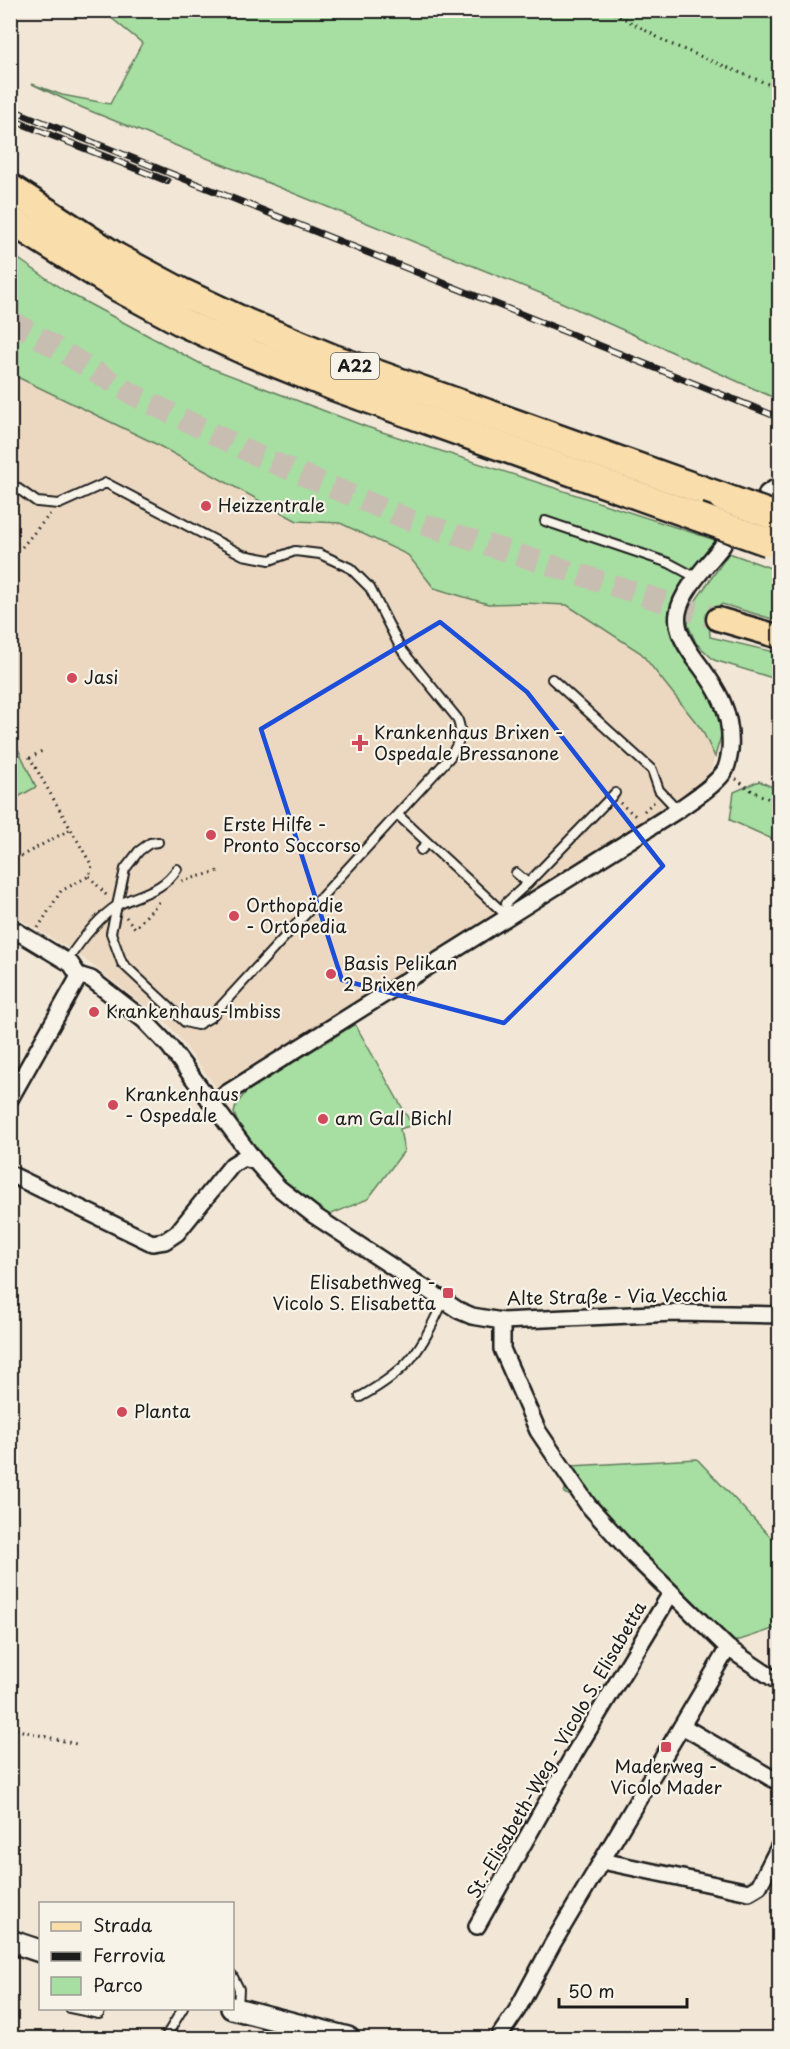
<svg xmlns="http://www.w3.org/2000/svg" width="790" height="2049" viewBox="0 0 790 2049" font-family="'Playpen Sans',sans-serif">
	<rect width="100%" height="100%" fill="#f2e7d6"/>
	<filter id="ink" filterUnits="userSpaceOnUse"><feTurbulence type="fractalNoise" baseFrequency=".0167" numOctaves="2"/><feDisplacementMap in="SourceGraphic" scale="12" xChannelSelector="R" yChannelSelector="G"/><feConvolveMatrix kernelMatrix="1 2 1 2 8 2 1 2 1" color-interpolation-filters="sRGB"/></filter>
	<g filter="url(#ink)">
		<!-- built -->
		<polygon fill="#ecd8c1" points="11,374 152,442 297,521 340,523 408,555 434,588 488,603 567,605 641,653 702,730 715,757 709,775 683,797 379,986 218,1090 170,1026 78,954 11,914"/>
		<!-- green -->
		<g fill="#a7dea1" stroke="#627d5e" stroke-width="1.5">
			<polygon points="97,11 779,11 779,400 545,295 83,108 32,84 62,95 110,104 142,43 110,17"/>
			<path d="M10,253L65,291L203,365L367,427L715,540C691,569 654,612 678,650C687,664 701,676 709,691C714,701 722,714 722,725C723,735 717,747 715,757L702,730L641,653L567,605L523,603L488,604L434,588L408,555L340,523L297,521L152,442L11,374Z"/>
			<polygon points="729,553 779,571 779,621 722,604 709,617 710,637 779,653 779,680 714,660 696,643 688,625 689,610"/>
			<polygon points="11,734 36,787 11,801 10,801"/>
			<polygon points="759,781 779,790 779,842 730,820 734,792"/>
			<polygon points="355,1024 412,1125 400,1129 404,1151 368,1199 327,1216 279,1178 241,1132 234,1113 236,1105 246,1092"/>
			<polygon points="697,1459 779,1546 779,1627 731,1643 644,1577 573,1497 564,1493 571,1466"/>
		</g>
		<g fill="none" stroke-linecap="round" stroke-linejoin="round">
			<!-- primary-tunnel -->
			<polyline stroke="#c7beb1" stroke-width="22" stroke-dasharray="22 11" stroke-linecap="butt" points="10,320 134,395 258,456 410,520 718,619"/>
			<defs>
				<g id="lane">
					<path d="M10,483L37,502L59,504L106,483L243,555L270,560L295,551L320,554L350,568L370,588L401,649L457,718C464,735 459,742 450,757L211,1017L197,1025L185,1022L122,963L111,933L125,869L139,851L150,843L158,842"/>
					<polyline points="545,521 669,563 697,578"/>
					<polyline points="552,679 652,770 659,790 678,810"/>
					<polyline points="398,815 508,917"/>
					<polyline points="421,850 427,844"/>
					<polyline points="516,873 528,883"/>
					<polyline points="508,917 506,903 528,883 615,793"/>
					<path d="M67,961C79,943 99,917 118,905C140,893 162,892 177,869"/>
					<path d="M360,1397C410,1369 419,1353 443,1302"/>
					<polyline points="232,1975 239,1989 238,2008"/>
					<polyline points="70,2008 99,2014 101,2008"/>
					<polyline points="165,2038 183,2008"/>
				</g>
				<g id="street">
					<polyline points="767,493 775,488 780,488"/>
					<polyline points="10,927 71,964 78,975"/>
					<polyline points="78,975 91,979 144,1020 169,1046 255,1161 279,1188 315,1216 458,1310 472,1316 502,1321 674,1313 780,1315"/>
					<polyline points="10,1099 77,980 78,975"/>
					<path d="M211,1103L678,810C693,799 713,787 724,772C728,766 729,757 730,750C733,712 717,688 695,659C686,646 675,630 678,613C681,591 710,562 723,545"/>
					<polyline points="10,1174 152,1243 165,1241 177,1233 232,1165 243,1158 255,1161"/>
					<polyline points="502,1321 502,1349 538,1431 588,1505 634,1556 728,1648 780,1683"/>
					<polyline points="682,1726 780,1783"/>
					<polyline points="602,1861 749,1892 759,1886 780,1845"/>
					<polyline points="477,1926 574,1754 671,1593"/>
					<polyline points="498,2038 517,2010 553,1943 728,1648"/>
				</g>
				<g id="secondary">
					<polyline points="10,1941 40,1951"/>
					<polyline points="232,2008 348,2038"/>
				</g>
				<polyline id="primary" points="718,619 780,637"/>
				<g id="highway">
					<polyline points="10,188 116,257 181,292 247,323 332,358 722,497"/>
					<polyline points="10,220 119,288 184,323 250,353 335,387 698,517"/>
				</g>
			</defs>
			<!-- lane casing -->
			<use href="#lane" stroke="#1c1c1c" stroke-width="12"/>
			<!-- street casing -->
			<use href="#street" stroke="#1c1c1c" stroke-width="20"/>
			<!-- secondary casing -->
			<use href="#secondary" stroke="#1c1c1c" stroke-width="26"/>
			<!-- primary casing -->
			<use href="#primary" stroke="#1c1c1c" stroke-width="27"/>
			<!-- highway casing -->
			<use href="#highway" stroke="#1c1c1c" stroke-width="32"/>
			<!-- path -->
			<g stroke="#1c1c1c" stroke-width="3" stroke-dasharray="1.5 4.5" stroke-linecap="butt">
				<polyline points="609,10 668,43 780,89"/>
				<polyline points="22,547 50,514"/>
				<polyline points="736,779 752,791 780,804"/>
				<polyline points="620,803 638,818"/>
				<polyline points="644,811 655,801"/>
				<polyline points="10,862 71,829"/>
				<polyline points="89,876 108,897"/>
				<polyline points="182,881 219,871"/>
				<polyline points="126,917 135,928 160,901"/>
				<polyline points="38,928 61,891 89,876 92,866 30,758 42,751"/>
				<polyline points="10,1728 76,1744"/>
			</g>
			<!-- lane -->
			<use href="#lane" stroke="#f7f3e8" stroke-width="8"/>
			<!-- street -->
			<use href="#street" stroke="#f7f3e8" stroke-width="15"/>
			<!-- secondary -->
			<use href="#secondary" stroke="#f7f3e8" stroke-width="21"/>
			<!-- primary -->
			<use href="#primary" stroke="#f9ddab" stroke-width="22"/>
			<!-- highway -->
			<use href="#highway" stroke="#f9ddab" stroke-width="27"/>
			<defs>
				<g id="rail">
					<polyline points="10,109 780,418"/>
					<polyline points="10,119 167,181"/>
				</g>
			</defs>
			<!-- rail casing -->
			<use href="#rail" stroke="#1c1c1c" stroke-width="7"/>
			<!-- rail -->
			<use href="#rail" stroke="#f7f3e8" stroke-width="4.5" stroke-dasharray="14" stroke-linecap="butt"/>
			<defs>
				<g id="highway-bridge">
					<polyline points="722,497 780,518"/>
					<polyline points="698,517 768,542"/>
				</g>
			</defs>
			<!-- highway-bridge casing -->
			<use href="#highway-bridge" stroke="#1c1c1c" stroke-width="32" stroke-linecap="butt"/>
			<!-- highway-bridge -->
			<use href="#highway-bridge" stroke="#f9ddab" stroke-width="27"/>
		</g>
	</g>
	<!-- marked area -->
	<path fill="none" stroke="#1d4ed8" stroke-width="4.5" stroke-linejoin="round" d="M440,622L527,692L663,866L504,1023L342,980L261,729Z"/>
	<!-- markers -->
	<g fill="#d1495b" stroke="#f7f3e8" stroke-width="2">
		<circle cx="206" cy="506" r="6"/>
		<circle cx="72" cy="678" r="6"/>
		<path d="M357 734h6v6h6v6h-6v6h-6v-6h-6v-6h6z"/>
		<circle cx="211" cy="835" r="6"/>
		<circle cx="234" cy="916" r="6"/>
		<circle cx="331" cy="974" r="6"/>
		<circle cx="94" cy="1012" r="6"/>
		<circle cx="113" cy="1105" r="6"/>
		<circle cx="323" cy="1119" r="6"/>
		<rect x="442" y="1287" width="12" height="12" rx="3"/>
		<circle cx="122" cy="1412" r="6"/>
		<rect x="660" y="1741" width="12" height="12" rx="3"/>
	</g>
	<g text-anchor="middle" stroke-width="4.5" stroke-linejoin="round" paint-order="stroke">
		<!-- shield labels -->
		<rect fill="#f7f3e8" stroke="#5e5c59" stroke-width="1.5" x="331" y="353" width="48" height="26" rx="4.5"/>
		<g font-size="16" font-weight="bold" fill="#1c1c1c">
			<text x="355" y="372">A22</text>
		</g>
		<!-- poi labels -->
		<g font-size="18" fill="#1c1c1c" stroke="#f7f3e8" text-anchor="start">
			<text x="218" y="512">Heizzentrale</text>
			<text x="84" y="684">Jasi</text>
			<text x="374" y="739">Krankenhaus Brixen -<tspan x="374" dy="21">Ospedale Bressanone</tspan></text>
			<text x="223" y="831">Erste Hilfe -<tspan x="223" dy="21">Pronto Soccorso</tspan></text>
			<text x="246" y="912">Orthopädie<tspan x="246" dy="21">- Ortopedia</tspan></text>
			<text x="343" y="970">Basis Pelikan<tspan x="343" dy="21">2 Brixen</tspan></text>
			<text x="106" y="1018">Krankenhaus-Imbiss</text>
			<text x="125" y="1101">Krankenhaus<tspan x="125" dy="21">- Ospedale</tspan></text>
			<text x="335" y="1125">am Gall Bichl</text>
			<text x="436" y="1289" text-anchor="end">Elisabethweg -<tspan x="436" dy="21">Vicolo S. Elisabetta</tspan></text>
			<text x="134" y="1418">Planta</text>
			<text x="666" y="1773" text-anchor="middle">Maderweg -<tspan x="666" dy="21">Vicolo Mader</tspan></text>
		</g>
		<!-- street labels -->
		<g font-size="18" fill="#1c1c1c" stroke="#f7f3e8">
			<text transform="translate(617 1297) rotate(-1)" y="6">Alte Straße - Via Vecchia</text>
			<text transform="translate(557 1750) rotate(-60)" y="6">St.-Elisabeth-Weg - Vicolo S. Elisabetta</text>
		</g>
	</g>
	<!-- margin -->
	<rect width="790" height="2049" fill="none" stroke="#f7f3e8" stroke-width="36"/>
	<rect x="18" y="18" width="754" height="2013" fill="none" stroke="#1c1c1c" stroke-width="2" filter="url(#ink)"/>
	<!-- legend -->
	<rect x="39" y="1902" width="195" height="108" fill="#f7f3e8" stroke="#9f9d96" stroke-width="1.5"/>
	<rect x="51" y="1922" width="30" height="9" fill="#f9ddab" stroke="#9f9d96" stroke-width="1.5"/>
	<text x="93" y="1932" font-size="18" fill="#1c1c1c">Strada</text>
	<rect x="51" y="1952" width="30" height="9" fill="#1c1c1c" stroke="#9f9d96" stroke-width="1.5"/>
	<text x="93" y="1962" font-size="18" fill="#1c1c1c">Ferrovia</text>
	<rect x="51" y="1977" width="30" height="18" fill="#a7dea1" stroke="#9f9d96" stroke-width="1.5"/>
	<text x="93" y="1992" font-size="18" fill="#1c1c1c">Parco</text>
	<!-- scale -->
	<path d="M559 1998v9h128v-9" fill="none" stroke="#1c1c1c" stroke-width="3"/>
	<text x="568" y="1998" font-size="18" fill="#1c1c1c" stroke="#f7f3e8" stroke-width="4.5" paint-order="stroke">50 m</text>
</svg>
